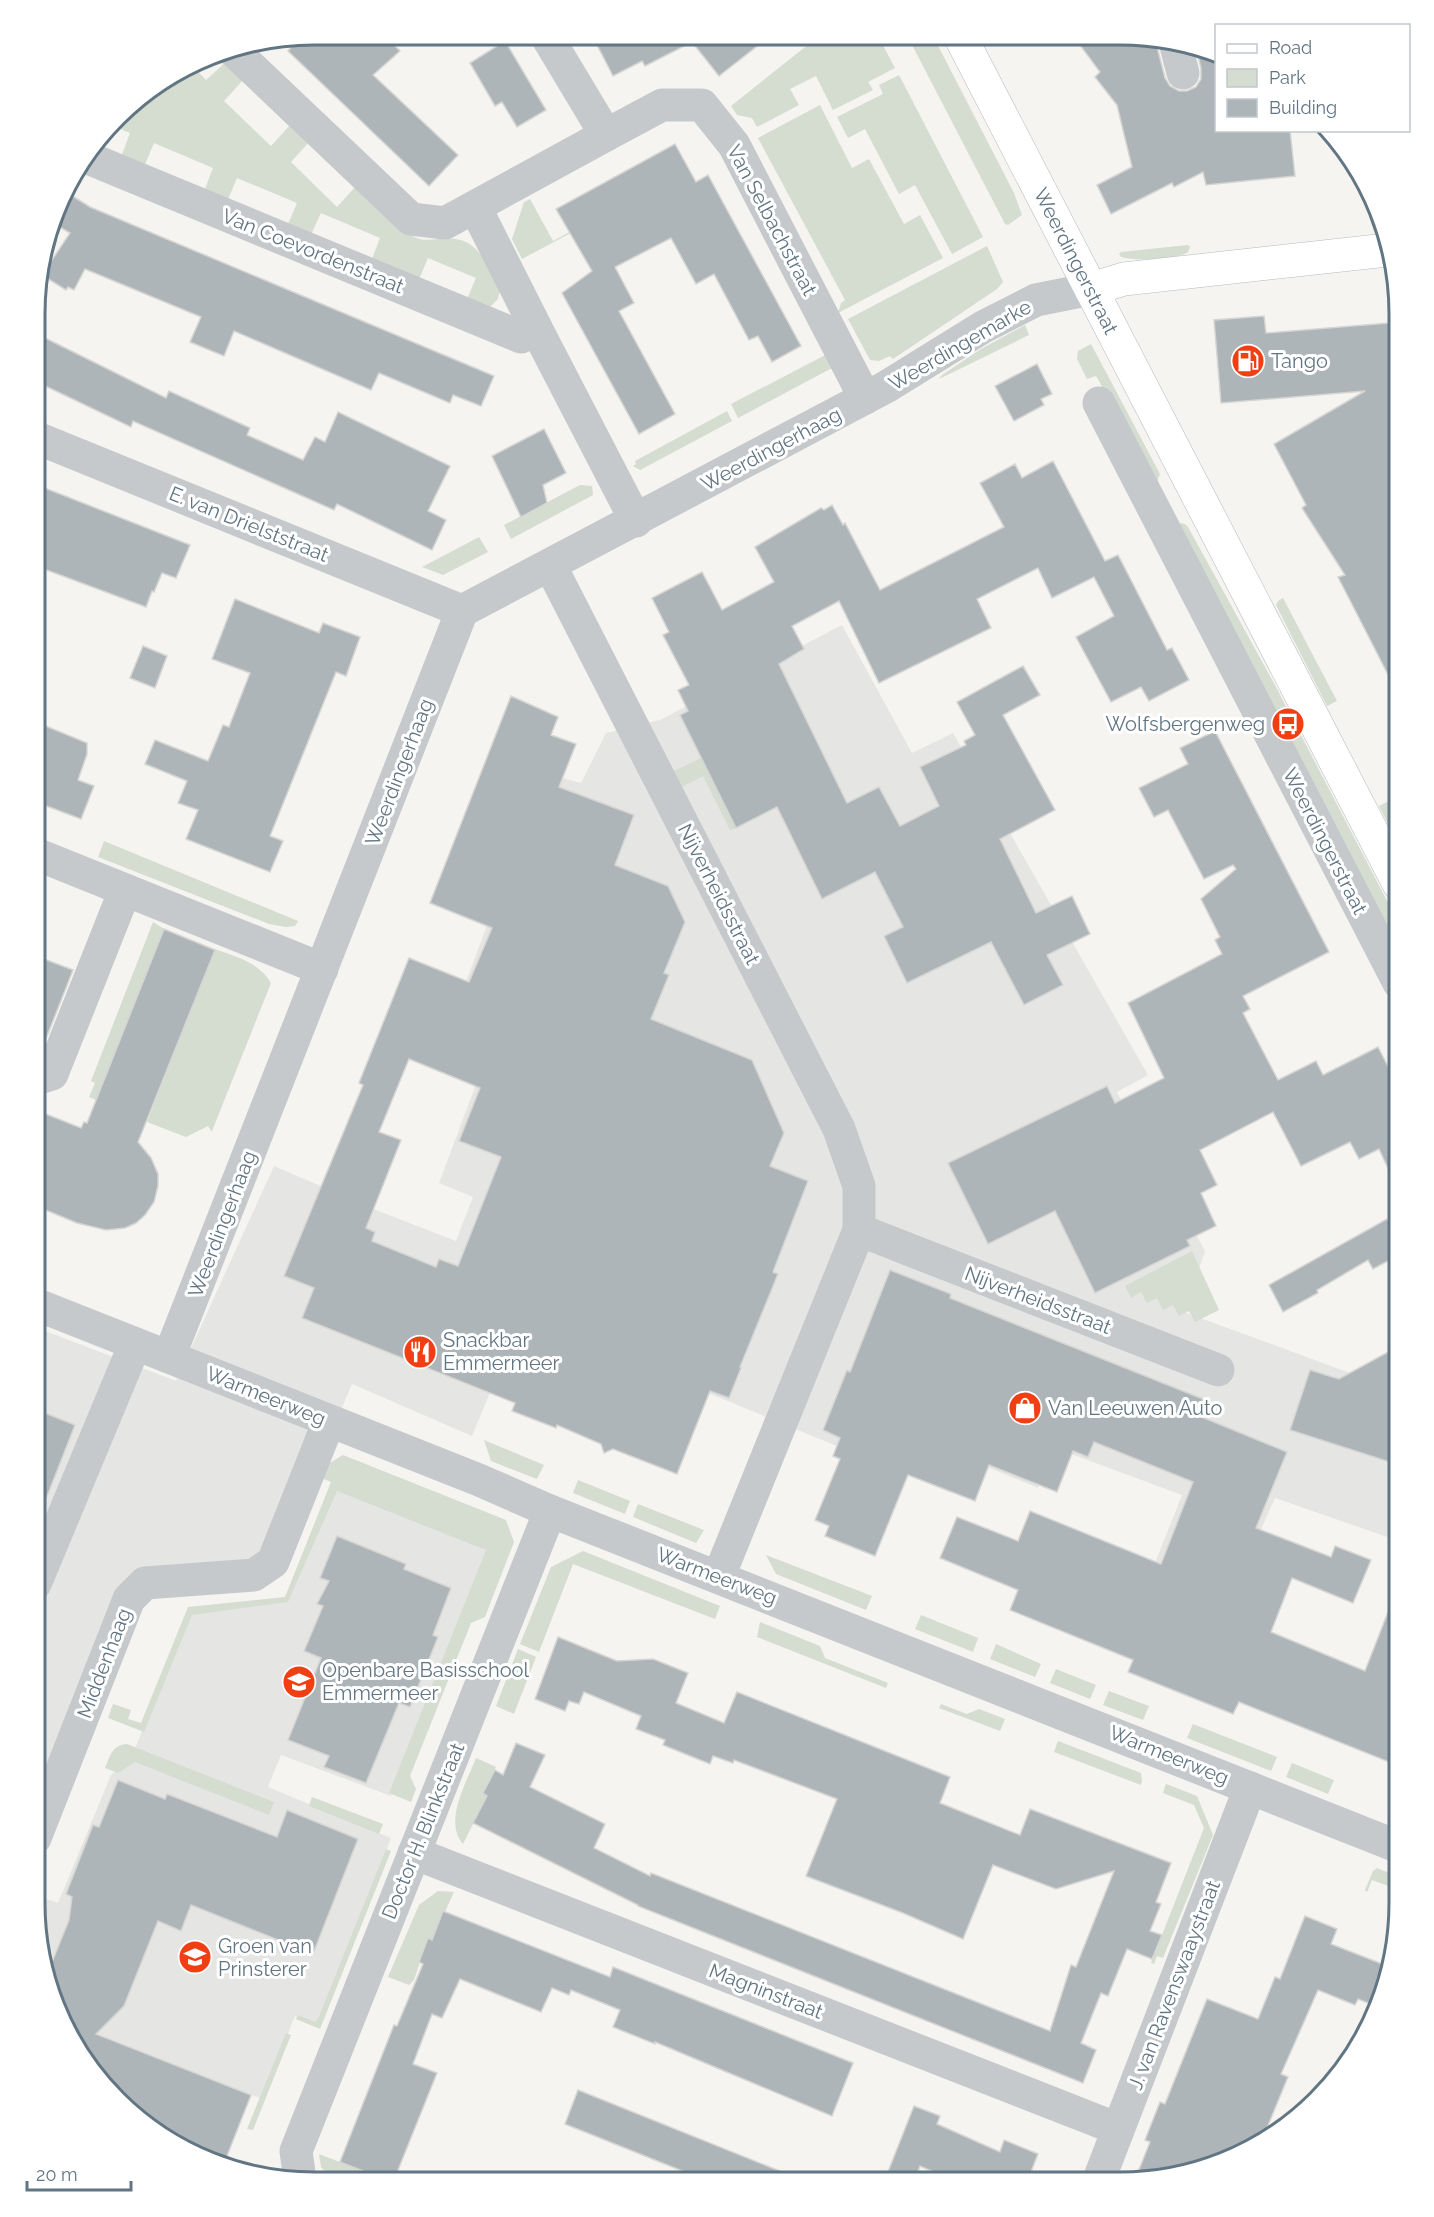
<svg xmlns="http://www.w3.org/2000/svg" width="1434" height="2217" viewBox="0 0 1434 2217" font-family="Raleway,sans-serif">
	<rect width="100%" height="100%" fill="#f5f4f0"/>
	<!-- built -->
	<g fill="#e5e6e3">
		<polygon points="842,625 912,753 953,733 1148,1075 1117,1092 1205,1251 1184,1312 1399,1391 1399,1532 1396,1540 1275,1498 1222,1618 1147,1583 1182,1495 1055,1448 1038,1488 966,1458 951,1493 664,1375 538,1277 472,1436 352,1384 268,1584 136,1599 35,1878 35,1327 176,1381 274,1166 376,1210 456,1241 473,1197 439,1183 487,1055 445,1038 544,773 581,783 606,733 660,720"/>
		<polygon points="335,1481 491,1546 391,1796 281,1755 268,1787 391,1838 318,2025 295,2016 262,2099 61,2019 56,2010 35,1895 58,1903 111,1775 132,1756 191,1609 286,1599"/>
	</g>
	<!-- green -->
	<g fill="#d5dcd0">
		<polygon points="819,36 878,36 895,68 868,82 873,90 833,110 816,76 790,89 799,105 757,127 752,118 737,115 731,106"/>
		<polygon points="911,36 933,36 1014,193 1022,215 1008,225 1005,224 910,41"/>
		<path d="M227,61L244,79L224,101L271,146L291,124L309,142L291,162L337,207L356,186C373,202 393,224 412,236C421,241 429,240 439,239C479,234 484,261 500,290L498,299L489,308L465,304L476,278L428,258L417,284L370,264L380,238L321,213L309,239L286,229L297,203L237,178L226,204L203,194L213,168L154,143L143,169L120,160L130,133L113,126L129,104L192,65L206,80Z"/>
		<polygon points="899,75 983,237 952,254 915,185 899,194 865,129 848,138 837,117 883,94 879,85"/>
		<polygon points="820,105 852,168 869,159 904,224 920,215 943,258 838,313 841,303 845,300 758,138"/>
		<polygon points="688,168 689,170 522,259 512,239 524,202 530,199 553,241"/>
		<path d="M1188,245L1190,247L1188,252C1176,260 1135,261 1121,257L1119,254L1121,252Z"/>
		<polygon points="987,246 1003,282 997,289 893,359 890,356 879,361 870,360 848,319"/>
		<polygon points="1025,325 1029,335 939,379 942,375 981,349"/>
		<polygon points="1091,344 1160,474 1157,482 1151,480 1098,379 1096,376 1087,379 1077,359 1078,351"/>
		<polygon points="833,351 834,367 738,418 731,404"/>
		<polygon points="727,411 732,421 640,470 633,466 636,464 635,461"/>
		<polygon points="580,485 592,486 593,495 511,539 504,525"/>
		<polygon points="1180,523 1185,524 1188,527 1276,687 1399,924 1399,958 1178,524"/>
		<polygon points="479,537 488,552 443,575 422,567"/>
		<polygon points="1283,598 1337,701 1327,706 1276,605 1278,601"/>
		<polygon points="701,758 736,828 730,830 703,776 682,787 674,771"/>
		<polygon points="1389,801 1399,821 1399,846 1379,806"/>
		<polygon points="104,841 298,921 295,926 286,927 269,924 98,857"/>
		<polygon points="153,922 164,929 96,1100 89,1097 95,1083 91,1081"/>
		<path d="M215,949C236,957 259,962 271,983L212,1131H211L208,1126L186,1137L147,1122Z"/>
		<polygon points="1192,1251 1219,1310 1195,1322 1189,1311 1179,1316 1173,1305 1163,1310 1157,1298 1147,1303 1141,1292 1131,1298 1125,1286"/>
		<polygon points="484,1440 544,1465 537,1479 491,1461"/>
		<polygon points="343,1455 506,1520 514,1542 485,1617 471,1623 410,1776 416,1789 411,1802 389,1793 486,1550 337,1491 288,1602 192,1615 144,1732 108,1718 113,1704 131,1710 128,1719 141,1723 188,1607 285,1597 331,1482 319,1477 328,1464"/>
		<polygon points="578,1480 630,1501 625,1514 573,1493"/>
		<polygon points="638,1504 704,1530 696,1543 633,1517"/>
		<polygon points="583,1551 720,1606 715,1619 573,1564 539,1652 520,1644 551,1567"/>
		<polygon points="766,1555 872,1596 866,1610 776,1574"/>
		<polygon points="921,1615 978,1638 973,1652 915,1629"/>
		<polygon points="760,1622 820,1646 825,1658 888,1683 886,1688 757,1637"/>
		<polygon points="996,1644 1041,1664 1035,1677 990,1659"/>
		<polygon points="518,1649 536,1657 514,1714 496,1706"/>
		<polygon points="1056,1669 1096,1685 1090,1699 1050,1683"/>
		<polygon points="1109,1691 1149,1706 1143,1720 1103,1705"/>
		<polygon points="941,1704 967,1714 979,1709 1005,1719 1000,1731 939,1708"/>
		<polygon points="1193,1724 1277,1757 1271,1771 1187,1738"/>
		<polygon points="1058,1741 1141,1773 1142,1781 1141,1785 1054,1752"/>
		<path d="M127,1744L274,1802L269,1815L135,1762L118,1773L105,1768C110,1756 112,1745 127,1744Z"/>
		<path d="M476,1758L496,1767L483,1793L487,1796L463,1844C443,1821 467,1782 476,1758Z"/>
		<polygon points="1292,1763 1334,1780 1328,1794 1286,1777"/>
		<polygon points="1166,1784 1197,1796 1213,1835 1163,1958 1157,1956 1154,1964 1151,1963 1204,1828 1194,1805 1163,1793"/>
		<polygon points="312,1797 383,1824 379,1834 309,1806"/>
		<polygon points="386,1849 391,1851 320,2029 296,2019 298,2015 315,2022 318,2019"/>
		<polygon points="1377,1868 1399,1877 1399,1890 1372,1880 1367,1892 1365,1890 1373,1871"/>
		<polygon points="438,1891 454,1892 432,1940 428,1938 414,1980 409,1985 388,1977 419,1905"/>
		<polygon points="286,2033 291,2035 253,2130 247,2129"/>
		<polygon points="319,2154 368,2173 367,2177 376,2180 333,2180 321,2167"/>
	</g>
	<!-- building -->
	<g fill="#adb5b9" stroke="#d5d5d3" stroke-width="1.5" fill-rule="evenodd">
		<polygon points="314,34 384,35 400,51 373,75 458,155 429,186 288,51 300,37"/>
		<polygon points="592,35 714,36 770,36 719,76 692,42 645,66 642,61 613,76"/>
		<polygon points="1074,37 1157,37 1157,47 1165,78 1170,86 1179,91 1187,91 1196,87 1201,79 1201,68 1196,47 1216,53 1216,130 1290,130 1295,176 1206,185 1203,172 1174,187 1172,183 1111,214 1097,185 1132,167 1117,105 1095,77 1100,72"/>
		<polygon points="505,41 546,110 517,127 502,102 495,106 470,63"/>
		<polygon points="675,144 696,182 708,175 801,346 772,362 758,336 749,340 714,274 696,284 671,238 615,267 634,303 619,311 675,414 639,434 562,293 592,271 556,209"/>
		<polygon points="63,190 90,207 494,376 481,406 453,395 450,403 379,373 371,390 234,331 224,356 190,342 201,317 85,269 74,290 68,287 66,290 42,275 70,233 53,223"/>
		<polygon points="1264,316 1266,333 1389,323 1391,348 1399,347 1399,696 1338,577 1345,575 1302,508 1306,505 1274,444 1365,391 1221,403 1214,320"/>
		<polygon points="37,334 166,398 169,391 250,428 247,435 303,460 315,437 325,442 338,412 450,466 428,511 446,520 432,550 337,504 334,510 133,421 131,427 37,382"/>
		<polygon points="1037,364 1052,394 1041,399 1044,405 1014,421 995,386"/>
		<polygon points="544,429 566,473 543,485 547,503 521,517 492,456"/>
		<polygon points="1053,461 1105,561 1118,555 1167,650 1172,648 1189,680 1149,701 1141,687 1111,702 1076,637 1114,616 1094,577 1052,598 1038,568 977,599 991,628 879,683 839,601 792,626 804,649 779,664 847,803 879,787 900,826 939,806 920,767 966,745 964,741 975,735 957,702 1023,666 1040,695 1003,715 1055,810 1000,839 1036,913 1072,896 1090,934 1047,955 1063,985 1024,1005 991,942 907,983 884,936 903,927 875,872 822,899 777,807 736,828 680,715 688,711 678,690 689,685 663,635 669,632 652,598 702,572 722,610 774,582 755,547 821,508 824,510 832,505 843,525 845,523 880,590 1004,527 980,483 1015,464 1022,478"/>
		<polygon points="37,485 190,545 176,578 162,573 154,592 152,591 146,607 36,566"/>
		<polygon points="235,599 319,633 323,623 360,637 346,676 336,672 270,836 283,841 270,872 186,839 198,810 178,803 187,781 145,764 155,740 208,761 223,725 229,727 250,673 212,659"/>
		<polygon points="143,646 167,656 155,688 130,678"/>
		<path d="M511,696L558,717L551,735L576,744L559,787L634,815L615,865L668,886L685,922L664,973L669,975L651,1019L752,1060L784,1133L770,1166L808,1181L773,1272L778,1274L740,1367L741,1368L729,1398L710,1391L677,1474L613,1449L604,1453L601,1444L557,1425L556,1428L512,1411L515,1403L302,1318L314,1288L284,1276L363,1085L359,1083L409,958L469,982L492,928L430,903ZM409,1059L480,1088L459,1141L501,1157L458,1266L439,1259L436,1267L372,1241L375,1232L366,1228L401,1140L379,1132Z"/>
		<polygon points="36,722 87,743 87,754 78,780 94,786 81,819 36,802"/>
		<polygon points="1215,731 1329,952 1243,996 1250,1009 1243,1013 1278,1080 1316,1061 1323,1075 1378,1047 1399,1088 1399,1192 1379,1149 1359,1159 1350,1142 1301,1166 1273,1112 1200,1150 1217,1185 1201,1193 1216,1226 1187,1240 1190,1246 1095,1293 1055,1211 988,1244 948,1163 1107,1086 1115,1103 1164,1078 1128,1003 1222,954 1215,940 1220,937 1201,899 1236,869 1233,865 1204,879 1168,810 1154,817 1139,788 1188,764 1180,748"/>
		<polygon points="164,929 215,950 138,1142 151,1158 158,1174 158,1186 154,1202 145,1215 136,1223 125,1228 106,1230 77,1223 36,1206 36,1110 81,1128 84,1122 87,1123"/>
		<polygon points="36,956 73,970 38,1059 36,1059"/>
		<polygon points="1387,1219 1399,1241 1399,1255 1373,1269 1368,1260 1317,1290 1318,1293 1283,1312 1269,1285"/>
		<polygon points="890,1270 951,1294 950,1298 1203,1399 1197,1415 1287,1452 1256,1528 1331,1557 1335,1546 1371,1560 1353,1603 1292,1578 1271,1632 1365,1671 1397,1589 1399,1590 1399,1766 1239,1702 1233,1714 1128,1672 1133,1660 1010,1610 1018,1590 940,1558 957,1517 1018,1541 1030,1511 1161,1564 1193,1482 1094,1442 1088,1457 1073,1451 1057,1492 989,1465 975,1501 908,1475 875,1556 825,1536 829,1526 815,1520 840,1459 833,1456 840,1438 823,1430 847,1370 850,1372"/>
		<polygon points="1399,1346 1399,1465 1290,1430 1310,1370 1339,1379"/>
		<polygon points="35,1409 75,1425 37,1522 35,1522"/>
		<polygon points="337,1536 406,1564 404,1569 451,1588 433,1635 438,1637 410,1707 399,1703 366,1783 324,1767 329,1756 288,1740 321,1658 304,1651 323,1606 317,1604 329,1581 320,1578"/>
		<polygon points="558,1637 617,1661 653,1659 688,1673 676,1703 724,1723 737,1692 950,1777 940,1803 1020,1835 1030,1809 1171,1863 1156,1902 1161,1904 1150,1931 1162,1935 1152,1959 1127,1949 1108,1996 1101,1993 1081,2043 1096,2050 1083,2083 638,1906 638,1905 473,1823 487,1796 483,1793 495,1770 503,1775 516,1743 545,1755 530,1787 605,1824 594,1848 650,1876 651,1873 1050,2031 1071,1965 1076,1967 1114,1871 1056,1889 993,1865 963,1939 903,1913 806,1876 837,1799 734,1760 733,1763 713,1756 710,1764 663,1745 665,1740 636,1729 641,1716 584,1692 579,1704 569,1701 565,1711 535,1699"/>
		<polygon points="118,1780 165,1799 167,1794 277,1837 287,1810 358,1839 313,1954 191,1905 181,1931 158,1921 124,2006 96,2034 251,2095 223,2166 207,2161 144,2125 92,2073 56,2010 48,1972 69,1920 72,1897 66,1894 93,1825 99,1827"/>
		<polygon points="443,1911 610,1977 613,1967 853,2063 832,2116 655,2042 655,2044 613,2027 620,2010 571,1990 569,1995 552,1988 541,2012 460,1979 442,2018 432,2014 413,2064 437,2073 394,2180 386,2180 340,2162 394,2025 397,2026 423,1964 419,1962 428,1938 432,1940"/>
		<polygon points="1305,1916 1337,1929 1331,1944 1390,1967 1385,1993 1378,2007 1358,1999 1355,2005 1318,1990 1281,2074 1288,2077 1262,2140 1227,2161 1135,2180 1150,2142 1145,2140 1160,2102 1165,2104 1207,1999 1258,2019 1275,1977 1280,1979"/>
		<polygon points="578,2090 802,2180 802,2182 682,2181 685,2172 565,2124"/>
		<polygon points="914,2106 940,2116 937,2124 1000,2152 1004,2140 1038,2154 1027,2182 957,2182 920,2166 914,2182 884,2182"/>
	</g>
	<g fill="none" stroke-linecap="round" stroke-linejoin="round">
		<defs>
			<g id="secondary">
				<polyline points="960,36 1399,884"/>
				<polyline points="1091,289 1124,279 1387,250"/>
			</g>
		</defs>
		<!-- secondary casing -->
		<use href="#secondary" stroke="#b5bbbf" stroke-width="34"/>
		<!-- street -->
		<g stroke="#c6c9cc" stroke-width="33">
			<polyline points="546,35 606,135 662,105 702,105 734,145 865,398"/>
			<polyline points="1175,42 1183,73"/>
			<polyline points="233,50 411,219 445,223 606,135"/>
			<polyline points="88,158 521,337 536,328 636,521"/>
			<polyline points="475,207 536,328"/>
			<polyline points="1099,403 1399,983"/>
			<polyline points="37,438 462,611"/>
			<polyline points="550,565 839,1129 859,1186 859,1230 719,1576"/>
			<polyline points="36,854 322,969"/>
			<polyline points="36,1079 52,1074 125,890"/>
			<polyline points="859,1230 1218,1370"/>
			<polyline points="35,1304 479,1480 550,1511 1399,1847"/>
			<polyline points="169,1357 462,611 886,387 983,327 1036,300 1091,289"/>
			<polyline points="35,1584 135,1344"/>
			<polyline points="35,1838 129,1599 145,1583 254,1575 273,1562 329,1421"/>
			<polyline points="414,1853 1118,2129"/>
			<polyline points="300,2180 296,2151 550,1511"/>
			<polyline points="1098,2182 1250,1788"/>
		</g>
		<!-- secondary -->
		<use href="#secondary" stroke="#fff" stroke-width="33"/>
	</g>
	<!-- icons -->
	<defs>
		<symbol id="fuel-disc" viewBox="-11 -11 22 22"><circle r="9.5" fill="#f13f13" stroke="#fff"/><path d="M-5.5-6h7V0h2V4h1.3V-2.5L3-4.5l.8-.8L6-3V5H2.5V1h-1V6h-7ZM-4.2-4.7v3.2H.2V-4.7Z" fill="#fff"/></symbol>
		<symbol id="bus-disc" viewBox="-11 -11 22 22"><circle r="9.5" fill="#f13f13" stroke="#fff"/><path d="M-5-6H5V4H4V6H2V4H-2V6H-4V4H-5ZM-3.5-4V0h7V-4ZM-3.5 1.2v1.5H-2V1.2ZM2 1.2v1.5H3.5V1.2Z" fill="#fff"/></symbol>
		<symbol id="restaurant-disc" viewBox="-11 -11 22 22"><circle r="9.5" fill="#f13f13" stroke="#fff"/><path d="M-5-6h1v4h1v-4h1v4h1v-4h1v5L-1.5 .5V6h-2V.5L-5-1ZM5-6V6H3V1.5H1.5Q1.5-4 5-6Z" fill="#fff"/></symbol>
		<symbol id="shop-disc" viewBox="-11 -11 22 22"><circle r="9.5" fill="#f13f13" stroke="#fff"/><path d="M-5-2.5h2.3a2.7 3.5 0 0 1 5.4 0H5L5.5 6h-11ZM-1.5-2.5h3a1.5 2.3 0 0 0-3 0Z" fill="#fff"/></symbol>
		<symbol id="school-disc" viewBox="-11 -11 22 22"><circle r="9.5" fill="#f13f13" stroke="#fff"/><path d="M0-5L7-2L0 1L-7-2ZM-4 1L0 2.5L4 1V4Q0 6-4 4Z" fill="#fff"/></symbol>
	</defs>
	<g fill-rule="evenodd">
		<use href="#fuel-disc" x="1229" y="342" width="38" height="38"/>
		<use href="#bus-disc" x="1269" y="705" width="38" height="38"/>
		<use href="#restaurant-disc" x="401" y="1333" width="38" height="38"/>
		<use href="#shop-disc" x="1006" y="1389" width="38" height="38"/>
		<use href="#school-disc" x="280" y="1663" width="38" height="38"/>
		<use href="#school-disc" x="176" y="1938" width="38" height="38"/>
	</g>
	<g text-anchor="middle" stroke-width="6" stroke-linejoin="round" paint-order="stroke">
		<!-- street labels -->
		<g font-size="20" fill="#617583" stroke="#fff">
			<text transform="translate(772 220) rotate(62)" y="7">Van Selbachstraat</text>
			<text transform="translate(313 251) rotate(22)" y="7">Van Coevordenstraat</text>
			<text transform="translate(1076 261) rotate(63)" y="7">Weerdingerstraat</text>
			<text transform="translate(960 345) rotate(-30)" y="7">Weerdingemarke</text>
			<text transform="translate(771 449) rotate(-28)" y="7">Weerdingerhaag</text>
			<text transform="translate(249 524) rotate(22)" y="7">E. van Drielststraat</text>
			<text transform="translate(399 772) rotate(-69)" y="7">Weerdingerhaag</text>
			<text transform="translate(1325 841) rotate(63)" y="7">Weerdingerstraat</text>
			<text transform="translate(719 894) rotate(63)" y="7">Nijverheidsstraat</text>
			<text transform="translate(222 1224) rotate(-69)" y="7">Weerdingerhaag</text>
			<text transform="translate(1038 1300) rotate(21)" y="7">Nijverheidsstraat</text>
			<text transform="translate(266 1396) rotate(22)" y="7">Warmeerweg</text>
			<text transform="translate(717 1576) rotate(21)" y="7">Warmeerweg</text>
			<text transform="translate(104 1663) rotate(-69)" y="7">Middenhaag</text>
			<text transform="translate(1169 1755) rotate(22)" y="7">Warmeerweg</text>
			<text transform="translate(423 1831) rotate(-68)" y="7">Doctor H. Blinkstraat</text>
			<text transform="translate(1174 1985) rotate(-69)" y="7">J. van Ravenswaaystraat</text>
			<text transform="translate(766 1991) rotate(21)" y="7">Magninstraat</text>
		</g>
		<!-- poi labels -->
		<g font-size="20" fill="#617583" stroke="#fff" text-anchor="start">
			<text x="1271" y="368">Tango</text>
			<text x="1265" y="731" text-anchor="end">Wolfsbergenweg</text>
			<text x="443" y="1347">Snackbar<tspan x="443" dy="23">Emmermeer</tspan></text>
			<text x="1048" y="1415">Van Leeuwen Auto</text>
			<text x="322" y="1677">Openbare Basisschool<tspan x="322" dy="23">Emmermeer</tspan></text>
			<text x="218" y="1953">Groen van<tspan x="218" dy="23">Prinsterer</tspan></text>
		</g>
	</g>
	<!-- crop -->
	<path d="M0 0H1434V2217H0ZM314 45H1120A269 269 0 0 1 1389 314V1903A269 269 0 0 1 1120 2172H314A269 269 0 0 1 45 1903V314A269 269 0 0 1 314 45Z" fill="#fff" fill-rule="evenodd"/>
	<path fill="none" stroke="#617583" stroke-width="3" d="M314 45H1120A269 269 0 0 1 1389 314V1903A269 269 0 0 1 1120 2172H314A269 269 0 0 1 45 1903V314A269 269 0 0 1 314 45Z"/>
	<!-- legend -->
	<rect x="1215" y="24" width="195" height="108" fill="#ffffff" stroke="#c0c8cd" stroke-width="1.5"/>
	<rect x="1227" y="44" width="30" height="9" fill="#ffffff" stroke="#c0c8cd" stroke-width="1.5"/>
	<text x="1269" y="54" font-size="18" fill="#617583">Road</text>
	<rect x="1227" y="69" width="30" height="18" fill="#d5dcd0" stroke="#c0c8cd" stroke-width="1.5"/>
	<text x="1269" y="84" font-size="18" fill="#617583">Park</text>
	<rect x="1227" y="99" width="30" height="18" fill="#adb5b9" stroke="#c0c8cd" stroke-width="1.5"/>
	<text x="1269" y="114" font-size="18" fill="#617583">Building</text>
	<!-- scale -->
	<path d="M27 2181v9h104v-9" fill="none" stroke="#617583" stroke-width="3"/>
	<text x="36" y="2181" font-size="18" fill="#617583" stroke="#ffffff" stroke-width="4.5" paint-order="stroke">20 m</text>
</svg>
